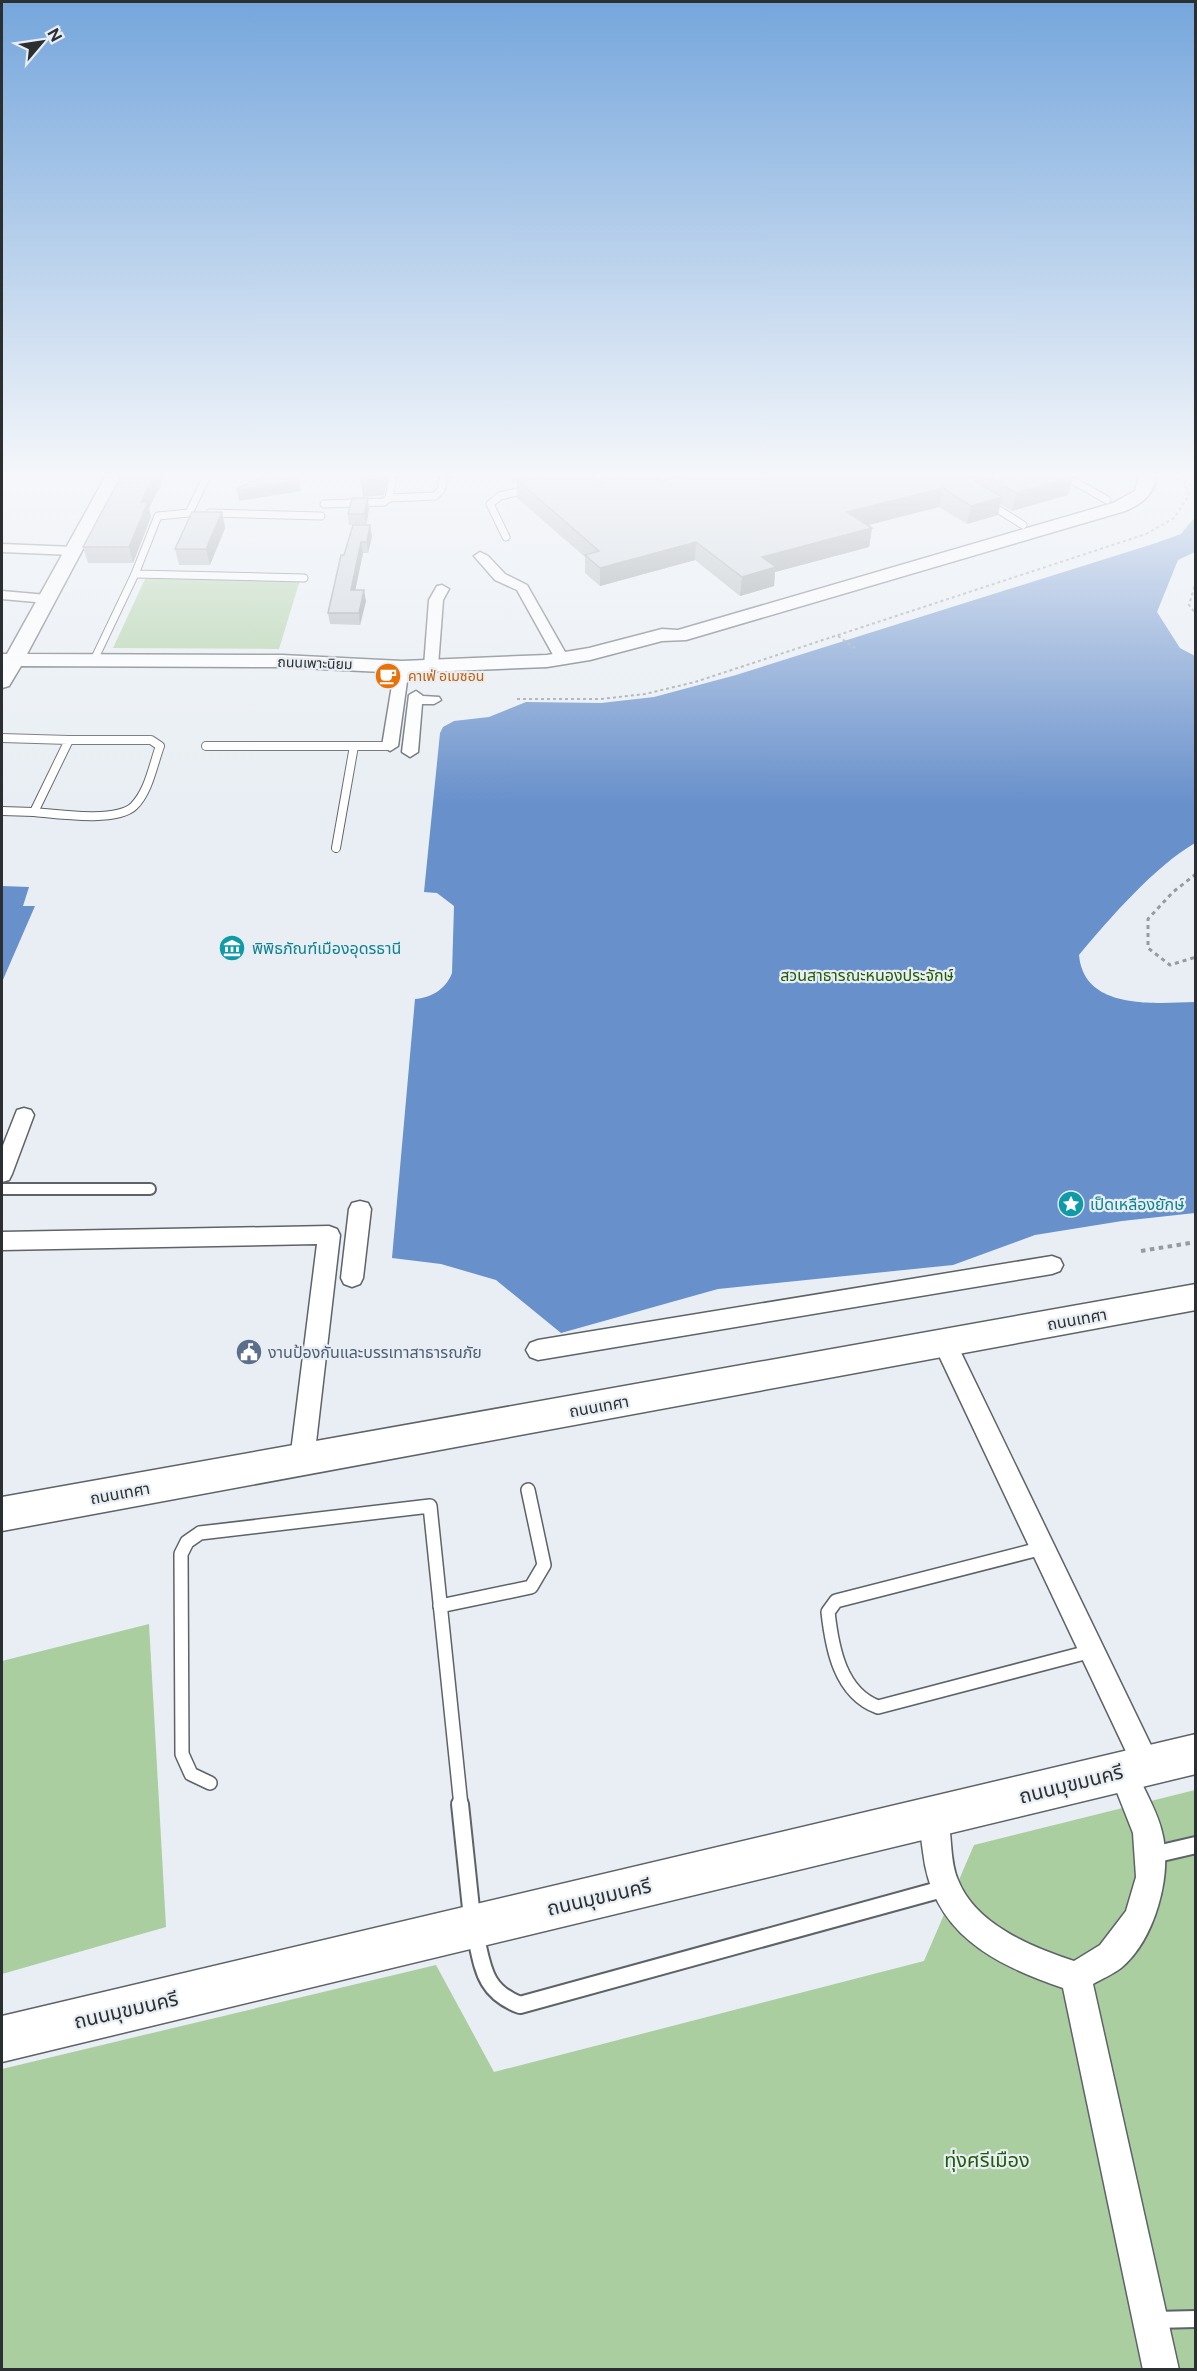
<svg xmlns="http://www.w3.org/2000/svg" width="1197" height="2371" viewBox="0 0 1197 2371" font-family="'Public Sans','Noto Sans Thai',sans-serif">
	<rect width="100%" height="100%" fill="#e8eef3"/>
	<!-- green -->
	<g fill="#aacea0">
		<polygon points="145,579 300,580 279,649 113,648"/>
		<polygon points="149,1624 166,1927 2,1974 2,1661"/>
		<polygon points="1195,1790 1195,2369 2,2369 2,2069 436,1965 494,2072 924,1961 974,1845"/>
	</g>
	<!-- water -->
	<g fill="#6890cb">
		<path d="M1195,517V552L1178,560L1157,612L1180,648L1195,656V843C1155,866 1109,919 1079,955C1084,1011 1156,1003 1195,1002V1213L1122,1221L1035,1235L953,1265L718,1289L561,1333L496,1280L441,1264L392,1258L415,999C431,998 446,989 452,973L454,906L437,893L424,892L440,733L443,727L454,721L489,717L526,702L601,703L654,697L736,675L1156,543L1181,534Z"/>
		<polygon points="2,886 29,887 23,906 35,906 2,982"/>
	</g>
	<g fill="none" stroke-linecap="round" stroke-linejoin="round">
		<defs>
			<g id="lane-far4">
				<polyline points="209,472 189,513 158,516 135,574 304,578"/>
				<polyline points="600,472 604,475 618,472"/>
				<polyline points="1058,472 1107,500"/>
				<polyline points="583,479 604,475"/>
				<polyline points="389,498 435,496 441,490 445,472"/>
				<polyline points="988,503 1023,525"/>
				<polyline points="324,504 384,502 389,498 394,472"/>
				<polyline points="210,513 321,516"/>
				<polyline points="506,537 490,504 500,496 530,489"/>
				<polyline points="94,660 135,574"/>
			</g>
			<g id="lane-far3">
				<polyline points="2,738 69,740 34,812 2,811"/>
				<polyline points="206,746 390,746"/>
				<path d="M34,812C57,814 117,823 134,806C149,791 153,765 160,746L151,740H69"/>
				<polyline points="336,848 354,746"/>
			</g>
			<polyline id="lane-far2" points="2,1189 150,1189"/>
			<g id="lane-far1">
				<path d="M1043,1548L836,1601L828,1612C832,1648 840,1693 878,1707L1092,1651"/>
				<polyline points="440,1606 531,1587 544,1565 528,1490"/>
				<polyline points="210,1783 191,1774 182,1754 181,1554 187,1542 200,1533 430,1506 461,1806"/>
			</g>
			<g id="lane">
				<polyline points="460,1804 472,1918"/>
				<polyline points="1153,1855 1196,1845"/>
				<path d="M475,1933C483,1967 483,1991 520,2005L946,1888"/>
				<polyline points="1154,2320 1196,2319"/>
			</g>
			<g id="street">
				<polygon points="2,544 73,547 79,551 73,555 2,552"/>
				<polygon points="480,552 488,556 505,574 527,585 569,659 567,662 557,662 517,590 495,580 474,556"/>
				<polygon points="442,585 449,589 443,600 438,666 431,670 424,666 429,600 437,586"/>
				<polygon points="2,591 47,595 54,599 47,603 2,599"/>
				<polygon points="402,663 409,667 398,746 390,751 382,746 395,667"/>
				<polygon points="416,691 423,696 439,697 441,700 434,704 422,704 418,752 410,757 402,752 409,695"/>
				<polygon points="24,1108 31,1110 34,1115 12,1174 9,1180 2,1182 2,1148 17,1110"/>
				<polygon points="360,1201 368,1203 371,1209 363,1278 360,1284 352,1287 344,1284 341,1278 349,1209 352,1203"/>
				<polygon points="329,1226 337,1229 340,1235 314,1460 311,1468 302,1471 293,1468 290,1460 317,1244 2,1250 2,1232"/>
				<polygon points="1052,1256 1060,1259 1063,1265 1060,1271 1052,1274 538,1360 530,1357 526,1350 530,1343 538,1340"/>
				<path d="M945,1333L953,1336L1161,1766L1157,1776L1147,1780L1139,1777C1147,1795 1158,1814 1162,1832C1173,1874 1155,1940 1121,1968C1113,1974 1102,1979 1093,1984L1179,2370H1143L1063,1988C993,1964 932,1933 923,1852C921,1837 918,1821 924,1807L934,1802L944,1807C954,1830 948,1857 958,1880C976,1925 1032,1947 1074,1961L1100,1945L1126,1911L1136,1877L1133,1833L1109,1772L1113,1762L1123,1758L1130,1760L933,1343L937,1336Z"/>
			</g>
			<g id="secondary">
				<path d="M108,472H124L27,654L282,655L402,661L547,655L589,648L662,629L678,630L1113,503L1135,491L1140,472H1156C1156,493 1144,503 1125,511L686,640L662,641L590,660L547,667L402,673L282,667L21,666L9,686L2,688V654H7Z"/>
				<polygon points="1196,1284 1196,1310 2,1531 2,1497"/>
				<polygon points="1196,1734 1196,1774 2,2062 2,2016"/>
			</g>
		</defs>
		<!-- lane-far4 casing -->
		<use href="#lane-far4" stroke="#5e6368" stroke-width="9"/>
		<!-- lane-far3 casing -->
		<use href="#lane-far3" stroke="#5e6368" stroke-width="10"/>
		<!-- lane-far2 casing -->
		<use href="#lane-far2" stroke="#5e6368" stroke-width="14"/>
		<!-- lane-far1 casing -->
		<use href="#lane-far1" stroke="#5e6368" stroke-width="16"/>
		<!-- lane casing -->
		<use href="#lane" stroke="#5e6368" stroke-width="20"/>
		<!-- street casing -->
		<use href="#street" stroke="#5e6368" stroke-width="3"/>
		<!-- secondary casing -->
		<use href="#secondary" stroke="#5e6368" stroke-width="3"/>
		<!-- path-far2 -->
		<g stroke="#969b9f" stroke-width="2" stroke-dasharray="3 3" stroke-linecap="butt">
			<polyline points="1196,581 1189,605 1196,614"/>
			<polyline points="838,636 856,649"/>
			<polyline points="517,699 601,699 645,694 695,682 1146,534 1174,518 1189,495 1181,472"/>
		</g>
		<!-- path-far1 -->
		<polyline stroke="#969b9f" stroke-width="3" stroke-dasharray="4 4" stroke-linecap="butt" points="1196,874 1173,892 1148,919 1148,948 1170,965 1196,957"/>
		<!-- path -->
		<polyline stroke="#969b9f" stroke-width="4" stroke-dasharray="4.5 4.5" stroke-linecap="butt" points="1141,1251 1196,1242"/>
		<!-- lane-far4 -->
		<use href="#lane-far4" stroke="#fff" stroke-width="7"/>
		<!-- lane-far3 -->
		<use href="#lane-far3" stroke="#fff" stroke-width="8"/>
		<!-- lane-far2 -->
		<use href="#lane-far2" stroke="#fff" stroke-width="10"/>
		<!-- lane-far1 -->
		<use href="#lane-far1" stroke="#fff" stroke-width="13"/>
		<!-- lane -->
		<use href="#lane" stroke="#fff" stroke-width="16"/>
		<!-- street -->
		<use href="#street" fill="#fff" fill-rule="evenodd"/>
		<!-- secondary -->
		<use href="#secondary" fill="#fff" fill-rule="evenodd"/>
	</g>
	<!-- wall -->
	<g fill="#aeb3b7">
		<polygon points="123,472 167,472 149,508 151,517 133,563 88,563 83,547"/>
		<polygon points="697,472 1063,472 1068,495 1012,511 1000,504 998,515 967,524 939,507 867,525 872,528 869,547 775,572 774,586 740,596 695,560 600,586 585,573 585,557 517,498 517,480 662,481"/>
		<polygon points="369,509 366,525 349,525 348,514"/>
		<polygon points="222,512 225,528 210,565 179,565 175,549"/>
		<polygon points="353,525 372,536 368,553 363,553 355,590 366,601 360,625 330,624 328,613"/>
	</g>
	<!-- shaded-wall -->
	<g fill="#8d9295">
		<polygon points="156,472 167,472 149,508 151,517 133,563 129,547 141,502"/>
		<polygon points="384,472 389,472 384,495 363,497 361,481"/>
		<polygon points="1073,477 1068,495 1012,511 1016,493"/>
		<polygon points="299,481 301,491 239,501 237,490"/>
		<polygon points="943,488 939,507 845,531 847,512"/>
		<polygon points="1002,497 998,515 967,524 971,506"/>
		<polygon points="368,498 369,509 366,525 364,514"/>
		<polygon points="222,512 225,528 210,565 206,549"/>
		<polygon points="370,525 372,536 368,553 367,542"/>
		<polygon points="872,528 869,547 775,572 774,586 740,596 742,577 762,557"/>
		<polygon points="361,542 363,553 353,601 351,590"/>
		<polygon points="696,542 695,560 600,586 600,568"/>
		<polygon points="364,590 366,601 360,625 359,613"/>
	</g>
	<!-- building -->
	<g fill="#cad0d5" stroke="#8d9295" stroke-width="1.5">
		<polygon points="123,472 156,472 141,502 148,502 129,547 83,547"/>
		<polygon points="271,472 281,472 299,481 237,490 237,489"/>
		<polygon points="363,472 384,472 382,479 361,481"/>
		<polygon points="558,472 590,472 599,480 635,472 651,472 662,481 697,472 961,472 1002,497 971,506 943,488 847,512 872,528 762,557 776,567 742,577 696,542 600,568 585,555 599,551 517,480"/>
		<polygon points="981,472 1063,472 1073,477 1016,493"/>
		<polygon points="352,498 368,498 364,514 348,514"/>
		<polygon points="192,512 222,512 206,549 175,549"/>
		<polygon points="353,525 370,525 367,542 361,542 351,590 364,590 359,613 328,613 341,555 344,555"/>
	</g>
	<!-- sky -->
	<linearGradient id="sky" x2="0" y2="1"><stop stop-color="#75a6dc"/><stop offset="0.59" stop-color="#f5f7fa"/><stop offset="1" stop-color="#f5f7fa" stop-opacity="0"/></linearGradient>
	<rect width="1197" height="804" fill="url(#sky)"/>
	<!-- icons -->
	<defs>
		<symbol id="cafe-disc" viewBox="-11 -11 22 22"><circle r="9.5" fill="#e8710a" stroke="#e8eef3"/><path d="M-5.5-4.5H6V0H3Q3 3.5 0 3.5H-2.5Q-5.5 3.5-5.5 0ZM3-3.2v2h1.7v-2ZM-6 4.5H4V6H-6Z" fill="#fff"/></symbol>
		<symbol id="museum-disc" viewBox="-11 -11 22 22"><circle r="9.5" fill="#0f9aa8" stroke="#e8eef3"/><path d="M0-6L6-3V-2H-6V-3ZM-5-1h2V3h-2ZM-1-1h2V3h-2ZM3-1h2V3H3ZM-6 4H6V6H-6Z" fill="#fff"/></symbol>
		<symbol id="sight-disc" viewBox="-11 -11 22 22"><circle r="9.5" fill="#0f9aa8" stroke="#e8eef3"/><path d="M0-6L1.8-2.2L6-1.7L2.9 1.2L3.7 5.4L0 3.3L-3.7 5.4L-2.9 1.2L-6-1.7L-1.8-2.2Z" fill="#fff"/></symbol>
		<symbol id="civic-disc" viewBox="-11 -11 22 22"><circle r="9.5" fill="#5c6f8a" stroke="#e8eef3"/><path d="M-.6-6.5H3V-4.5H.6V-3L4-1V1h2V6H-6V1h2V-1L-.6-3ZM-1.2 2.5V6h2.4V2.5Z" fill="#fff"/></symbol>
	</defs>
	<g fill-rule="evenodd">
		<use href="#cafe-disc" x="373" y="661" width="30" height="30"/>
		<use href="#museum-disc" x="217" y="933" width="30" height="30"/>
		<use href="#sight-disc" x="1056" y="1189" width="30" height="30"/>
		<use href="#civic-disc" x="234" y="1337" width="30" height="30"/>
	</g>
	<g text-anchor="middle" stroke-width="4.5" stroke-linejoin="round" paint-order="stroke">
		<!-- far-street labels -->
		<g font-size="14" fill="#2c2f31" stroke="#e8eef3">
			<text transform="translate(315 663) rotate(2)" y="5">ถนนเพาะนิยม</text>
		</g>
		<!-- far-food labels -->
		<g font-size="14" fill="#c56008" stroke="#e8eef3" text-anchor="start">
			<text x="408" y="681">คาเฟ่ อเมซอน</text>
		</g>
		<!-- culture labels -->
		<g font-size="16" fill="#0d838f" stroke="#e8eef3" text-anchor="start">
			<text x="252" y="954">พิพิธภัณฑ์เมืองอุดรธานี</text>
			<text x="1090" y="1210">เป็ดเหลืองยักษ์</text>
		</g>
		<!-- park labels -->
		<g font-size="16" fill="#205c05" stroke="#e8eef3">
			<text x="867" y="981">สวนสาธารณะหนองประจักษ์</text>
		</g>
		<!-- street labels -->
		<g font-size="16" fill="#2c2f31" stroke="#e8eef3">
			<text transform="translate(1077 1319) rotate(-10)" y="6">ถนนเทศา</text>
			<text transform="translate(599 1406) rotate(-10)" y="6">ถนนเทศา</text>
			<text transform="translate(120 1493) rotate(-10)" y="6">ถนนเทศา</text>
		</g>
		<!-- service labels -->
		<g font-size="16" fill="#4e5e75" stroke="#e8eef3" text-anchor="start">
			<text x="268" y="1358">งานป้องกันและบรรเทาสาธารณภัย</text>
		</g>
		<!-- near-street labels -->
		<g font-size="20" fill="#2c2f31" stroke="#e8eef3">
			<text transform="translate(1071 1784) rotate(-14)" y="7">ถนนมุขมนครี</text>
			<text transform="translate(599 1897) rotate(-13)" y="7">ถนนมุขมนครี</text>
			<text transform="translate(126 2010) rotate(-13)" y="7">ถนนมุขมนครี</text>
		</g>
		<!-- near-park labels -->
		<g font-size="20" fill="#205c05" stroke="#e8eef3">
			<text x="987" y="2167">ทุ่งศรีเมือง</text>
		</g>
	</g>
	<!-- border -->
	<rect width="1197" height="2371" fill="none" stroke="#2c2f31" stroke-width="6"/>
	<!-- north arrow -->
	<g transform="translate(42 42) rotate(61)" stroke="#e8eef3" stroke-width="4.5" paint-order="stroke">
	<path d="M0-4.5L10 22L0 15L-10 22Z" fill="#2c2f31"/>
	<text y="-9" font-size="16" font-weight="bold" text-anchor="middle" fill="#2c2f31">N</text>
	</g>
</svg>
